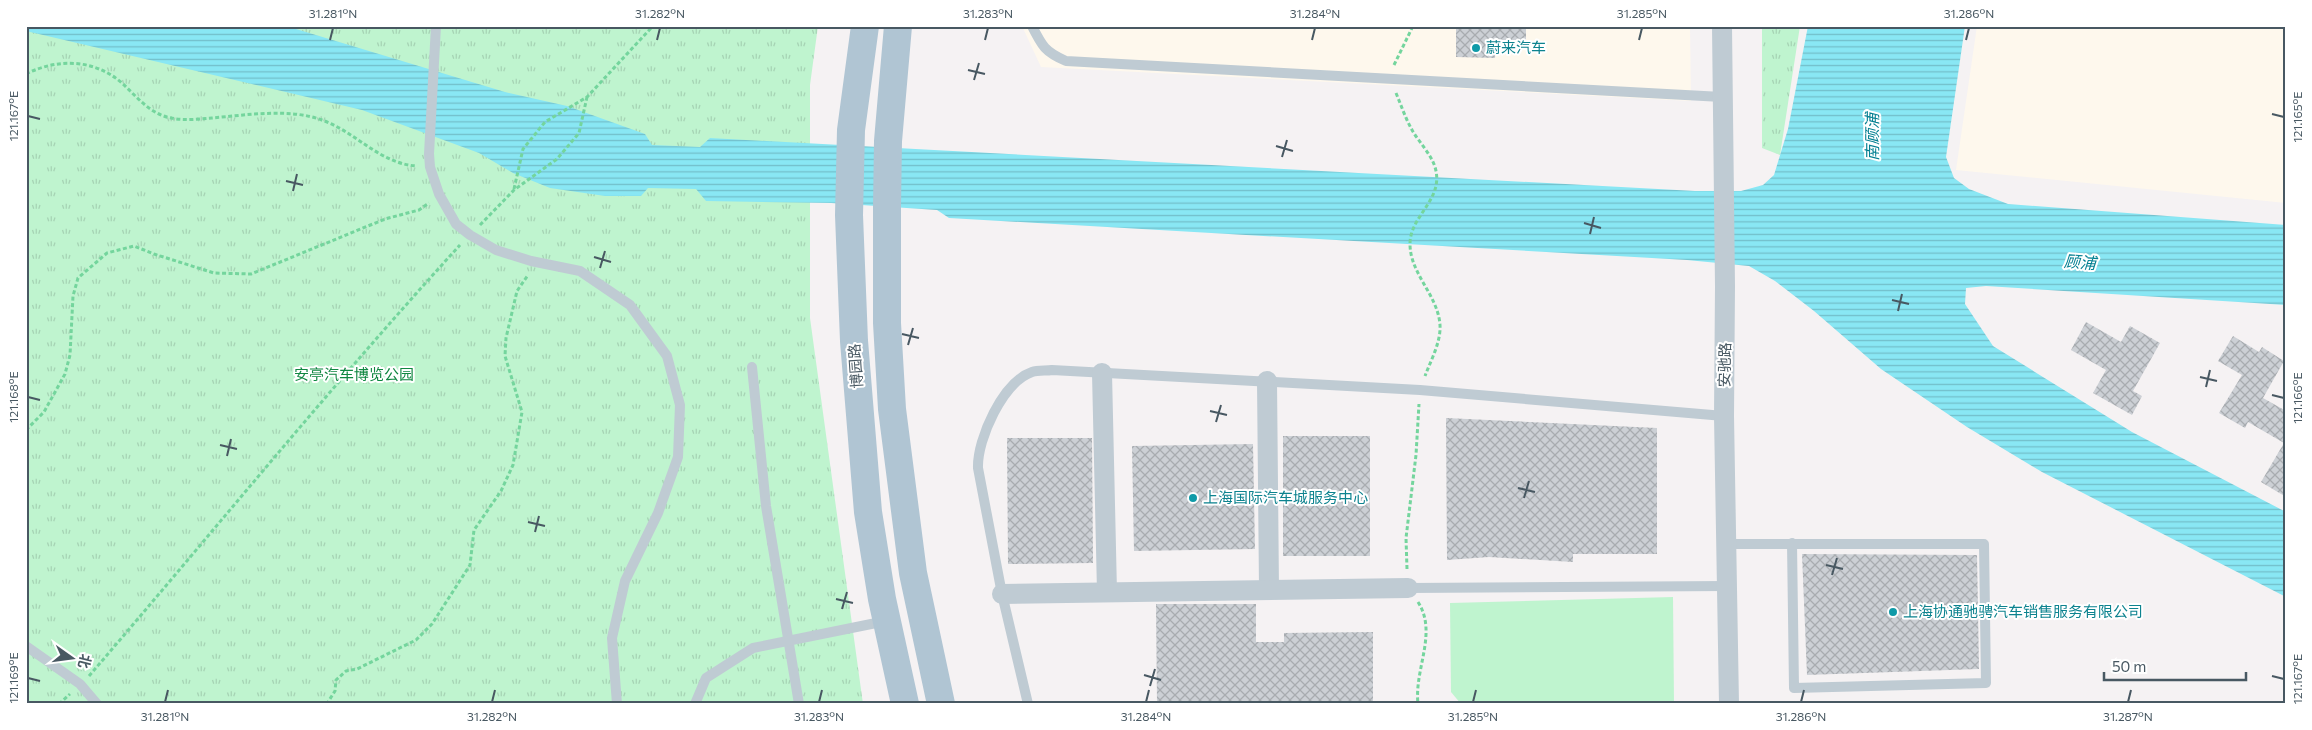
<svg xmlns="http://www.w3.org/2000/svg" width="2312" height="730" viewBox="0 0 2312 730" font-family="Commissioner,'Noto Sans SC',sans-serif">
	<defs>
		<pattern id="park-tufts" width="24" height="20" patternUnits="userSpaceOnUse" patternTransform="scale(1.25)"><rect width="24" height="20" fill="#bff4cf"/><path d="M3 7l-1-3M5 7V3M7 7l1-3M15 17l-1-3M17 17v-4M19 17l1-3" fill="none" stroke="#a6d3b4"/></pattern>
		<pattern id="water-rules" width="6" height="5" patternUnits="userSpaceOnUse" patternTransform="scale(1.25)"><rect width="6" height="5" fill="#89e7f4"/><path d="M0 2.5h6" fill="none" stroke="#72bec9"/></pattern>
		<pattern id="building-cross-hatch" width="8" height="8" patternUnits="userSpaceOnUse" patternTransform="scale(1.25)"><rect width="8" height="8" fill="#ccd0d5"/><path d="M0 0l8 8M0 8l8-8" fill="none" stroke="#a8acb0"/></pattern>
	</defs>
	<rect width="100%" height="100%" fill="#f5f2f3"/>
	<!-- commercial -->
	<g fill="#fef8ed">
		<polygon points="1022,26 1690,26 1691,101 1041,67"/>
		<polygon points="1977,26 2286,26 2286,203 1956,170"/>
	</g>
	<!-- grass -->
	<polygon fill="#bff4cf" points="1673,597 1674,704 1461,704 1451,692 1450,603"/>
	<!-- park -->
	<g fill="url(#park-tufts)">
		<polygon points="26,26 818,26 810,85 810,318 863,704 26,704"/>
		<polygon points="1762,26 1800,26 1780,155 1762,148"/>
	</g>
	<!-- water -->
	<polygon fill="url(#water-rules)" points="26,26 286,26 505,92 567,106 645,134 652,145 700,147 710,138 1695,191 1741,191 1763,185 1774,175 1788,129 1808,26 1965,26 1946,157 1954,178 1969,189 2008,204 2286,225 2286,305 1986,286 1966,288 1965,304 1993,346 2132,432 2286,512 2286,597 2042,472 1967,427 1881,369 1814,311 1775,281 1749,266 1687,260 949,218 937,210 831,203 706,201 696,189 648,188 641,196 605,196 550,188 513,173 479,153 362,110 26,31"/>
	<!-- building -->
	<g fill="url(#building-cross-hatch)">
		<polygon points="1456,26 1526,26 1526,40 1496,40 1495,58 1456,57"/>
		<polygon points="2086,322 2121,342 2130,326 2160,343 2133,391 2142,396 2132,415 2093,393 2106,370 2071,350"/>
		<polygon points="2233,336 2259,352 2262,347 2284,361 2263,398 2286,411 2286,497 2261,482 2284,443 2248,422 2245,428 2219,413 2242,375 2218,361"/>
		<polygon points="1446,418 1657,428 1657,554 1573,554 1573,562 1489,557 1447,560"/>
		<rect x="1283" y="436" width="87" height="120"/>
		<polygon points="1007,438 1092,438 1093,563 1008,564"/>
		<polygon points="1253,444 1255,549 1134,551 1132,446"/>
		<polygon points="1802,554 1977,555 1979,669 1807,675"/>
		<polygon points="1156,604 1256,604 1256,642 1284,642 1284,633 1373,632 1373,704 1157,704"/>
	</g>
	<g fill="none" stroke-linecap="round" stroke-linejoin="round">
		<!-- path -->
		<g stroke="#74d59d" stroke-width="3" stroke-dasharray="4 2.5" stroke-linecap="butt">
			<polyline points="1394,65 1413,26"/>
			<path d="M26,74C58,58 94,59 122,83C137,97 150,114 171,118C184,121 199,119 212,118C246,115 290,108 322,120C356,132 380,164 417,166"/>
			<path d="M1396,93C1401,105 1405,117 1411,128C1418,142 1433,155 1436,171C1442,201 1410,216 1410,244C1410,274 1438,295 1440,325C1441,342 1431,360 1425,376"/>
			<polyline points="514,189 523,149 545,122 587,97 653,26"/>
			<polyline points="480,225 514,190 557,159 579,133 587,97"/>
			<polyline points="26,430 44,412 65,374 70,355 73,296 78,278 107,253 134,246 154,254 214,273 251,274 385,219 419,210 429,203"/>
			<polyline points="1407,569 1406,538 1416,455 1419,404"/>
			<path d="M1418,602C1438,633 1414,669 1418,704"/>
			<path d="M89,676C213,532 332,385 460,245"/>
			<polyline points="59,704 70,694"/>
			<polyline points="330,704 328,702 335,691 336,680 346,671 357,669 416,640 432,624 470,565 474,530 501,491 513,465 522,412 505,356 506,338 517,291 528,275"/>
		</g>
		<!-- service -->
		<g stroke="#bfcbd3" stroke-width="10">
			<polyline points="436,26 429,154 430,167 439,194 456,224 470,235 496,250 531,261 580,271 630,305 667,356 680,405 678,457 658,513 625,581 612,638 617,704"/>
			<path d="M1032,26C1042,46 1045,52 1066,61L1722,97"/>
			<polyline points="752,367 766,506 799,704"/>
			<polyline points="1727,544 1984,544 1986,683 1794,688 1792,543"/>
			<polyline points="1408,588 1728,586"/>
			<polyline points="26,646 80,684 97,704"/>
			<polyline points="695,704 706,678 753,648 886,621"/>
			<path d="M1028,704L1002,594L978,468C977,439 1003,382 1032,372C1038,370 1046,371 1052,370L1420,390L1724,416"/>
		</g>
		<!-- minor -->
		<g stroke="#bfcbd3" stroke-width="20">
			<polyline points="1722,26 1725,286 1724,416 1729,704"/>
			<polyline points="1102,373 1107,592"/>
			<polyline points="1267,381 1269,589"/>
			<polyline points="1002,594 1408,588"/>
		</g>
		<!-- primary -->
		<g stroke="#b0c5d3" stroke-width="28">
			<polyline points="865,26 851,130 849,215 854,341 868,512 882,599 905,704"/>
			<polyline points="898,26 888,141 887,207 887,323 892,409 913,573 941,704"/>
		</g>
	</g>
	<!-- ticks -->
	<path fill="none" stroke="#485862" stroke-width="2" d="M330,40L333,28M657,40L660,28M985,40L988,28M1312,40L1315,28M1639,40L1642,28M1966,40L1969,28M968,70L985,74M974,80L979,63M2272,114L2284,117M28,116L40,119M1276,146L1293,151M1282,157L1287,140M286,181L303,185M293,191L297,174M1584,223L1601,228M1590,234L1594,217M594,257L611,262M600,268L605,251M1892,300L1909,304M1898,311L1902,294M902,334L919,338M908,345L913,328M2200,377L2217,381M2206,387L2210,370M2272,395L2284,398M28,397L40,400M1210,411L1227,415M1216,422L1221,405M220,445L237,449M227,456L231,439M1518,488L1535,492M1524,498L1529,481M528,522L545,526M535,532L539,516M1826,565L1843,569M1832,575L1837,558M836,599L853,603M842,609L847,592M1144,675L1161,680M2272,676L2284,679M28,678L40,681M1150,686L1155,669M165,702L168,690M492,702L495,690M819,702L822,690M1146,702L1149,690M1473,702L1476,690M1801,702L1804,690M2128,702L2131,690"/>
	<!-- markers -->
	<g fill="#0f9aa8" stroke="#fff" stroke-width="2">
		<circle cx="1476" cy="48" r="5"/>
		<circle cx="1193" cy="498" r="5"/>
		<circle cx="1893" cy="612" r="5"/>
	</g>
	<g text-anchor="middle" stroke-width="4" stroke-linejoin="round" paint-order="stroke">
		<!-- culture labels -->
		<g font-size="15" fill="#0d838f" stroke="#fff" text-anchor="start">
			<text x="1486" y="53">蔚来汽车</text>
			<text x="1203" y="503">上海国际汽车城服务中心</text>
			<text x="1903" y="617">上海协通驰骋汽车销售服务有限公司</text>
		</g>
		<!-- street labels -->
		<g font-size="15" fill="#485862" stroke="#fff">
			<text transform="translate(1725 365) rotate(-89)" y="5">安驰路</text>
			<text transform="translate(856 366) rotate(-94)" y="5">博园路</text>
		</g>
		<!-- park labels -->
		<g font-size="15" fill="#108741" stroke="#fff">
			<text x="354" y="380">安亭汽车博览公园</text>
		</g>
		<!-- water labels -->
		<g font-size="16" font-style="italic" fill="#048092" stroke="#fff">
			<text transform="translate(1872 137) rotate(-90)" y="6">南顾浦</text>
			<text transform="translate(2080 262) rotate(4)" y="6">顾浦</text>
		</g>
	</g>
	<!-- border -->
	<rect width="2312" height="730" fill="none" stroke="#ffffff" stroke-width="55"/>
	<!-- north arrow -->
	<g transform="translate(72 658) rotate(104)" stroke="#ffffff" stroke-width="4" paint-order="stroke">
	<path d="M0-4L9 19L0 12L-9 19Z" fill="#485862"/>
	<text y="-8" font-size="14" font-weight="bold" text-anchor="middle" fill="#485862">北</text>
	</g>
	<!-- scale -->
	<path d="M2104 672v8h142v-8" fill="none" stroke="#485862" stroke-width="2.5"/>
	<text x="2112" y="672" font-size="15" fill="#485862" stroke="#ffffff" stroke-width="4" paint-order="stroke">50 m</text>
	<rect x="28" y="28" width="2256" height="674" fill="none" stroke="#485862" stroke-width="2"/>
	<g font-size="12" text-anchor="middle" fill="#485862">
		<text x="333" y="18">31.281°N</text>
		<text x="660" y="18">31.282°N</text>
		<text x="988" y="18">31.283°N</text>
		<text x="1315" y="18">31.284°N</text>
		<text x="1642" y="18">31.285°N</text>
		<text x="1969" y="18">31.286°N</text>
		<text transform="translate(14 116) rotate(-90)" y="4">121.167°E</text>
		<text transform="translate(2298 117) rotate(-90)" y="4">121.165°E</text>
		<text transform="translate(14 397) rotate(-90)" y="4">121.168°E</text>
		<text transform="translate(2298 398) rotate(-90)" y="4">121.166°E</text>
		<text transform="translate(14 678) rotate(-90)" y="4">121.169°E</text>
		<text transform="translate(2298 679) rotate(-90)" y="4">121.167°E</text>
		<text x="165" y="721">31.281°N</text>
		<text x="492" y="721">31.282°N</text>
		<text x="819" y="721">31.283°N</text>
		<text x="1146" y="721">31.284°N</text>
		<text x="1473" y="721">31.285°N</text>
		<text x="1801" y="721">31.286°N</text>
		<text x="2128" y="721">31.287°N</text>
	</g>
</svg>
